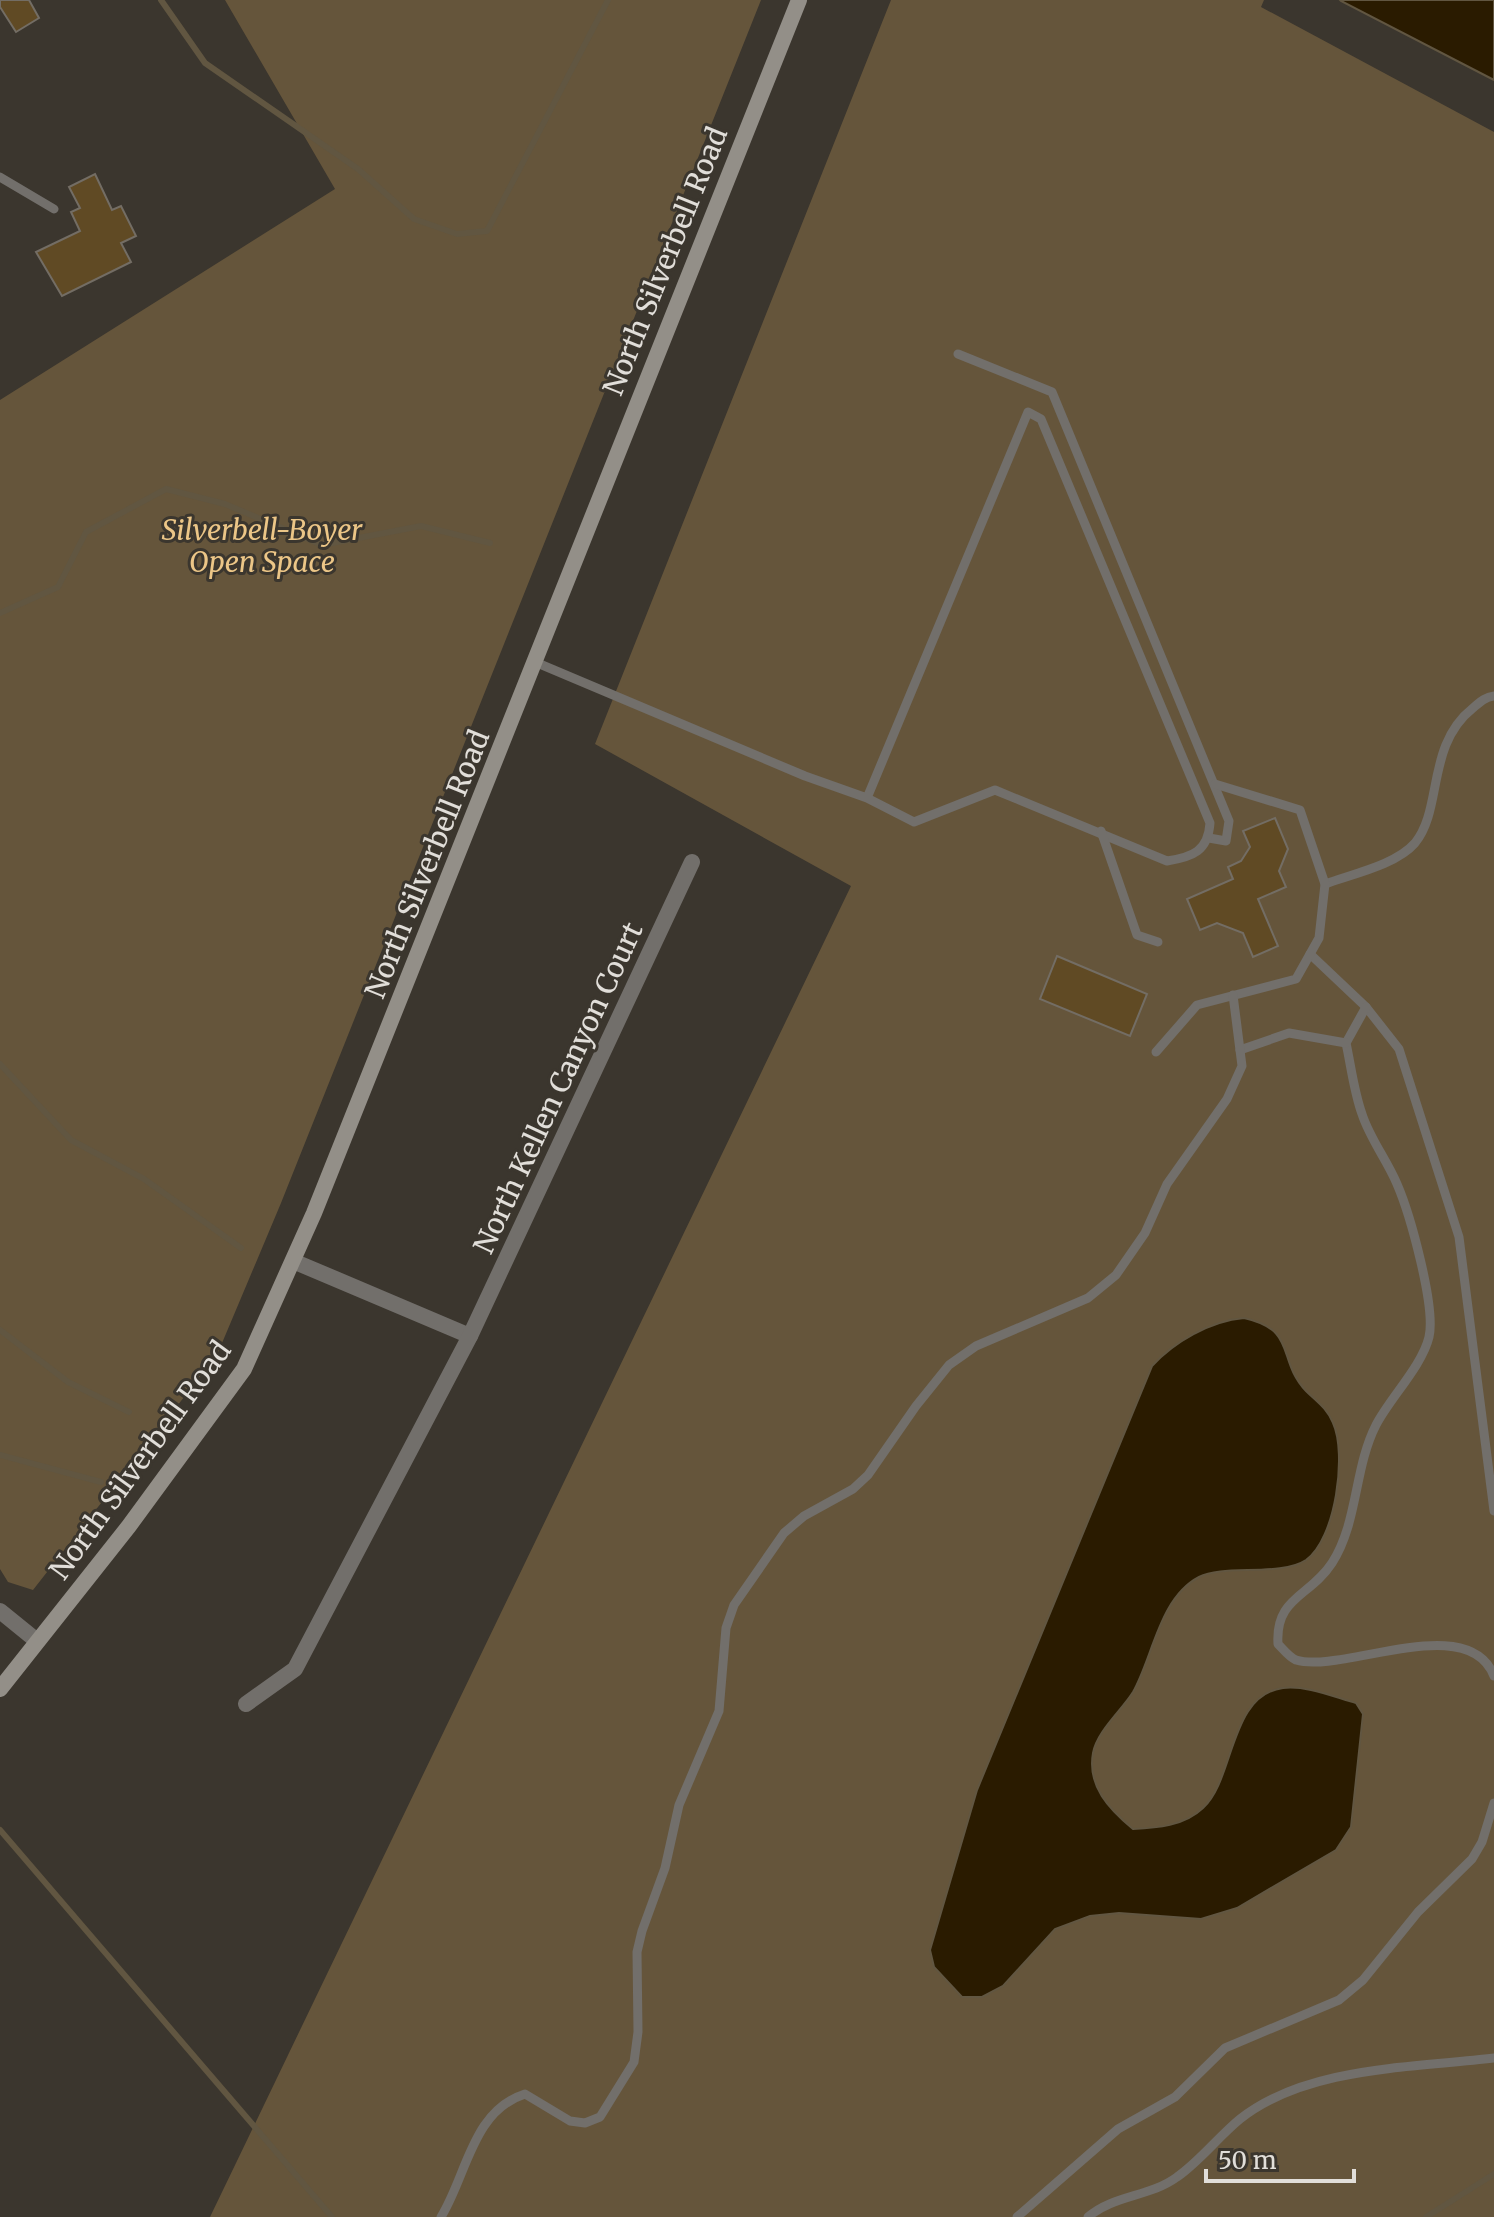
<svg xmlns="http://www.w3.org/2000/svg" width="1494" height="2217" viewBox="0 0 1494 2217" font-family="Merriweather,serif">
	<rect width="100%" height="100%" fill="#3b362e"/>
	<!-- green -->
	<g fill="#65553b">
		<polygon points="225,0 761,0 281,1203 217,1355 33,1590 8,1582 0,1569 0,400 335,189"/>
		<polygon points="891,0 1264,0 1261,7 1494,132 1494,2217 210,2217 851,886 595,744"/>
	</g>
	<!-- water -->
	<g fill="#2a1b00" stroke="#615641" stroke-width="2">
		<polygon points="1340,0 1494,0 1494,80 1341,1"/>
		<path d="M1244,1318C1298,1330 1276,1359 1306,1391C1316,1401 1327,1408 1333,1423C1347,1453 1336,1539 1306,1560C1280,1577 1223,1564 1199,1577C1159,1598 1153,1657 1133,1692C1122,1710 1097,1731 1093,1753C1087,1786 1109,1809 1133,1829C1157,1828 1184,1826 1203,1808C1235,1779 1229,1695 1283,1688C1306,1685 1334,1697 1356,1703L1363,1714L1351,1827L1336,1850L1237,1908L1201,1919L1119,1913L1090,1916L1055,1929L1003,1986L982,1997H962L934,1967L930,1950L977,1790L1152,1366C1174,1342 1210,1321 1244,1318Z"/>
	</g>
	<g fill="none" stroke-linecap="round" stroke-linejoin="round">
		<!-- stream -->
		<g stroke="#615641" stroke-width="6">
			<polyline points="161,0 205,63 358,169 414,219 457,234 487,231 608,0"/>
			<polyline points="0,613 58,587 86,532 166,489 225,504 322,545 421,526 490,543"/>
			<polyline points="0,1064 71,1140 144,1179 241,1248"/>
			<polyline points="0,1330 68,1382 129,1412"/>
			<polyline points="0,1455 101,1482"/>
			<polyline points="0,1830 332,2217"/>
			<polyline points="1426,2217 1494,2174"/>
		</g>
	</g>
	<!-- building -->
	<g fill="#604a24" stroke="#736d64" stroke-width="2">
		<polygon points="0,0 29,0 39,18 16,32 0,7"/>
		<polygon points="95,174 112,210 121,206 136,236 121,243 131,262 62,296 36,252 80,231 71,212 80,208 69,187"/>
		<polygon points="1275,818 1288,849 1279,871 1286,887 1258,899 1278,946 1253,957 1243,933 1217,923 1200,930 1187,899 1233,879 1228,867 1241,861 1250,847 1243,831"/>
		<polygon points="1057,956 1147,994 1130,1036 1040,999"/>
	</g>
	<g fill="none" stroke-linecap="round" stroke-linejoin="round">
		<!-- service -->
		<g stroke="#726f6b" stroke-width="9">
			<polyline points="0,177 54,209"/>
			<polyline points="958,354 1052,392 1229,821 1226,841 1209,838"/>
			<path d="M535,662L805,776L867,798L914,822L995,790L1167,861C1193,857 1208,851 1210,823L1041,419L1028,412L867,798"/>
			<polyline points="1101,831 1137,935 1158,942"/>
			<path d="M1325,884C1352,874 1396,865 1415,843C1443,809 1426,745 1473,708C1480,702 1485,697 1494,696"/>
			<polyline points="1310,954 1366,1007 1399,1049 1459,1237 1494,1511"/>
			<path d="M1366,1007L1346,1043C1351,1066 1354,1092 1362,1114C1370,1139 1387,1160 1397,1184C1410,1214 1436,1307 1429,1337C1422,1366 1390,1398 1376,1425C1354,1468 1358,1523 1332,1563C1310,1597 1275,1597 1278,1644C1283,1649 1289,1657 1296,1660C1343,1674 1468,1610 1494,1676"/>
			<polyline points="1240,1050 1289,1033 1346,1043"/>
			<polyline points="1156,1052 1197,1005 1296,979 1319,938 1325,884 1300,810 1215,784"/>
			<path d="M441,2217C467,2175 472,2111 525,2094L570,2121L585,2123L600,2117L634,2062L638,2032L637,1952L642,1931L665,1868L679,1805L719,1711L726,1628L734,1605L784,1533L804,1516L853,1489L868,1475L916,1406L949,1365L976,1346L1088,1298L1116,1275L1145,1233L1167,1184L1227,1099L1242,1066L1233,995"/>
			<polyline points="1017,2217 1118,2129 1175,2097 1225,2048 1339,2000 1363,1980 1418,1912 1472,1859 1482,1842 1494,1803"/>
			<path d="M1088,2217C1113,2195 1150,2197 1177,2177C1200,2161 1218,2137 1240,2119C1307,2066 1413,2068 1494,2058"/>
		</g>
		<!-- minor -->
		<g stroke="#726f6b" stroke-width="16">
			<polyline points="293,1261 470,1336"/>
			<polyline points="0,1611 37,1641"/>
			<polyline points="246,1704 295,1669 470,1336 692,862"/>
		</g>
		<!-- secondary -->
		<polyline stroke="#938f88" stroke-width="16" points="0,1689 129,1526 244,1369 314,1213 799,0"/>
	</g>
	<g text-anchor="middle" stroke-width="6" stroke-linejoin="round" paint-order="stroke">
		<!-- street labels -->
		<g font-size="28" fill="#e1ded9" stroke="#3b362e">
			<text transform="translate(665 261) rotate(-68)" y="10">North Silverbell Road</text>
			<text transform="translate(427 864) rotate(-68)" y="10">North Silverbell Road</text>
			<text transform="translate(558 1088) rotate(-65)" y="10">North Kellen Canyon Court</text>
			<text transform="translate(140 1460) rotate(-54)" y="10">North Silverbell Road</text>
		</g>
		<!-- park labels -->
		<g font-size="28" font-style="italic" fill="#ecc687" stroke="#3b362e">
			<text x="262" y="540">Silverbell-Boyer<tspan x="262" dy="32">Open Space</tspan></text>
		</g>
	</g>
	<!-- scale -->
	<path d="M1206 2169v12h148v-12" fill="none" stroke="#e1ded9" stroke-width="4"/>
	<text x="1218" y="2169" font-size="24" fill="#e1ded9" stroke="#3b362e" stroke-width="6" paint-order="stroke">50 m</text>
</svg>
